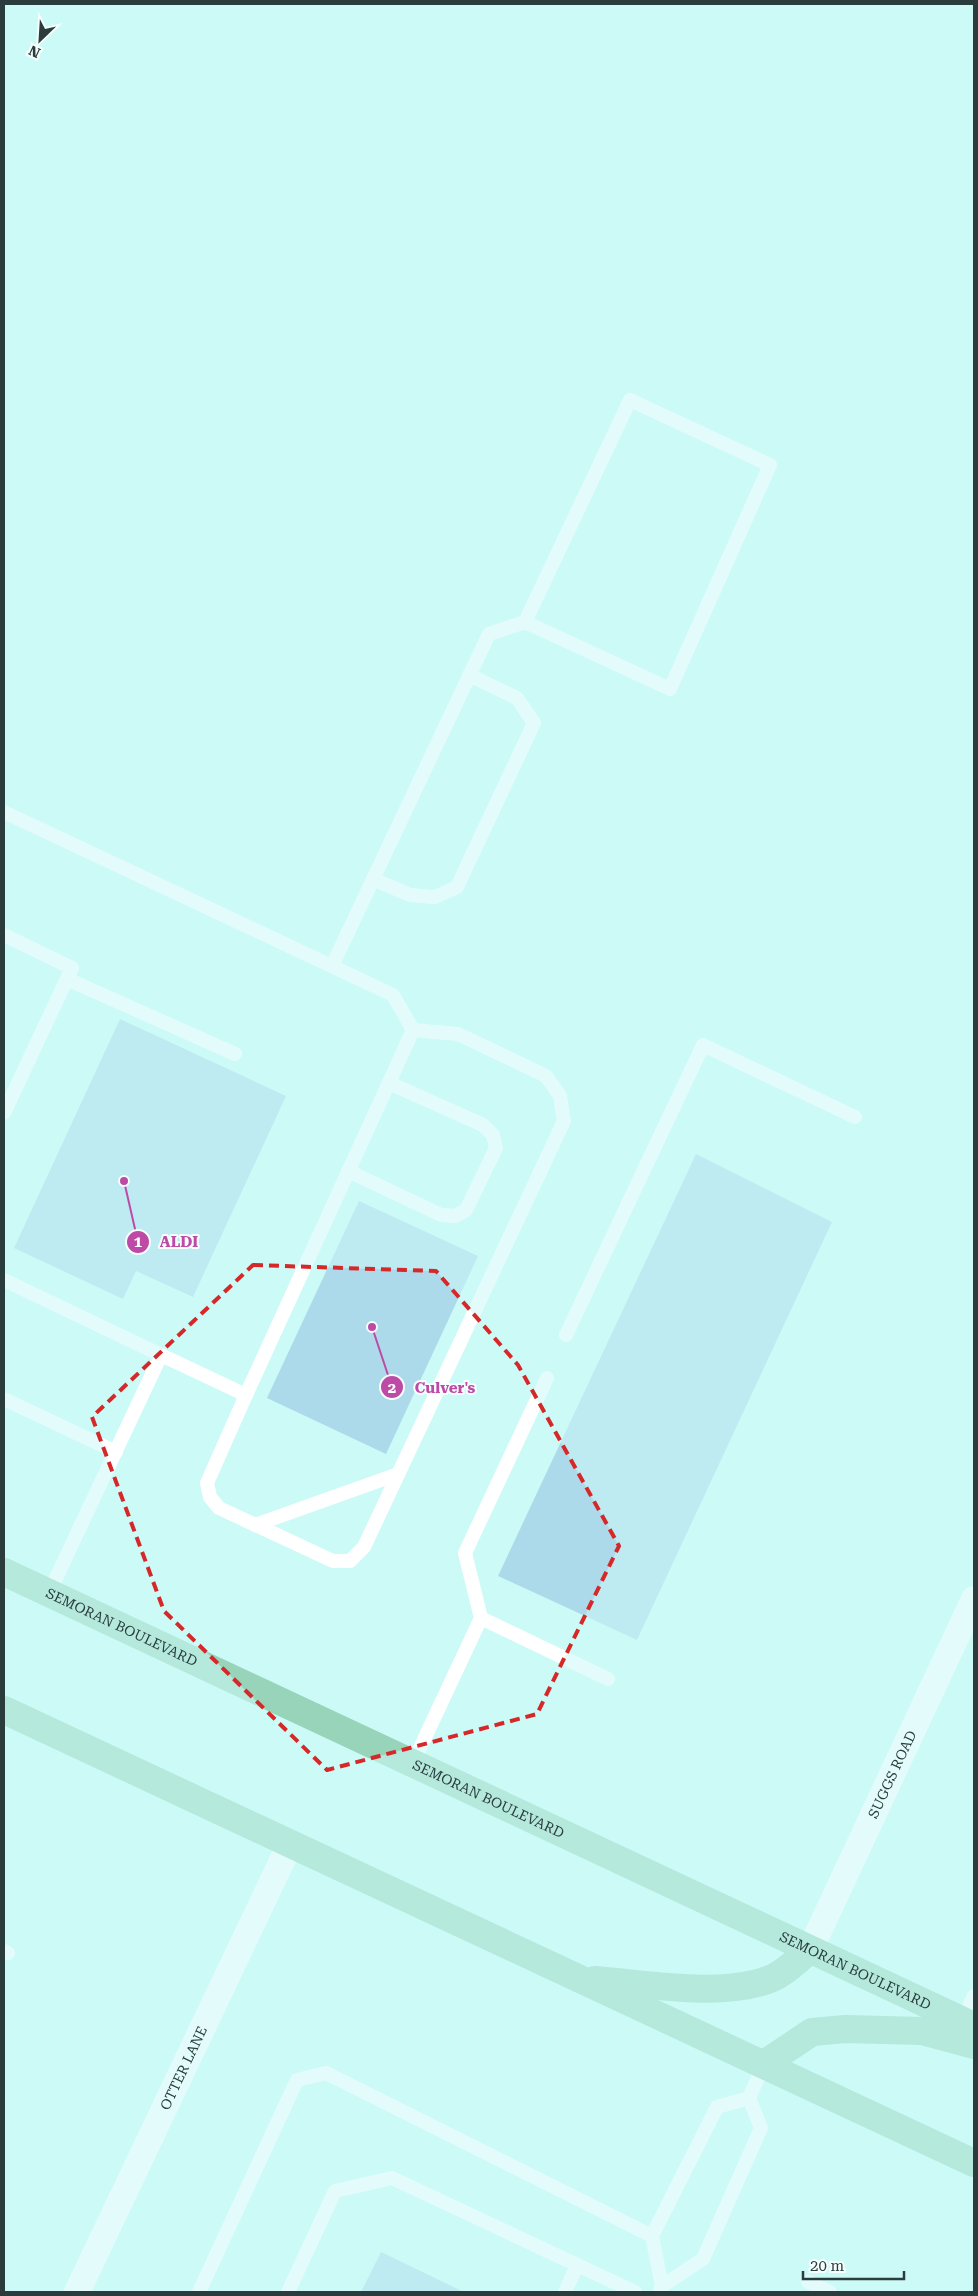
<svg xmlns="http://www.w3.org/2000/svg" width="978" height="2296" viewBox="0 0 978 2296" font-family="'Roboto Serif',serif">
	<rect width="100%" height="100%" fill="#ccfaf7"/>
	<!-- building -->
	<g fill="#addaea">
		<polygon points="120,1019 286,1096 193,1297 136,1271 123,1299 14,1248"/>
		<polygon points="696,1154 832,1222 637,1640 498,1576"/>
		<polygon points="359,1201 478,1256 386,1454 267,1398"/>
		<polygon points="381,2252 464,2292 361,2292"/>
	</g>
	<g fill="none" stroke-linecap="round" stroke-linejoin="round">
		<!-- service -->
		<g stroke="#fff" stroke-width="14">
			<polyline points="4,812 393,995 413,1030"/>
			<polyline points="373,879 410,895 435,897 457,887 534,723 517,698 469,675"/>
			<polyline points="4,935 72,968 4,1113"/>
			<polyline points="332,966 489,634 525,622 630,400 770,465 670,689 525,622"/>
			<polyline points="67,979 235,1054"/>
			<polyline points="348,1171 441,1215 455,1216 466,1210 496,1148 493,1135 483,1125 389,1083"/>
			<polyline points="4,1280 161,1355 49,1593"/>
			<polyline points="566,1335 703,1045 855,1117"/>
			<polyline points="161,1355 246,1395 207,1483 210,1497 219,1508 333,1561 350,1561 364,1547 564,1121 560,1096 546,1076 458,1034 413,1030"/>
			<polyline points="246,1395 413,1030"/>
			<polyline points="4,1399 116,1452"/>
			<polyline points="255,1525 398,1474"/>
			<polyline points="481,1618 465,1553 547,1378"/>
			<polyline points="413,1763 481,1618 608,1679"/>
			<polyline points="4,1951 8,1953"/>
			<polyline points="962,2021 974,1996"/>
			<polyline points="808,2282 830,2292"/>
			<polyline points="662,2286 652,2236 717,2107 749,2098"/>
			<polyline points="199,2292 297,2080 326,2073 652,2236"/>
			<polyline points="288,2292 335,2191 392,2178 635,2292"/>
			<polyline points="565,2292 577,2265"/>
			<polyline points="660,2292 662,2286 703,2259 761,2128 749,2098 764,2064"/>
		</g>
		<!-- minor -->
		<g stroke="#fff" stroke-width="26">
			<path id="s1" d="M810,1950L974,1599"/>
			<path id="s2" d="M77,2292L290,1844"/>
		</g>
		<!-- primary -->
		<g stroke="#98d4ba" stroke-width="28">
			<path id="s3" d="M4,1572L974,2026"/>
			<polyline points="4,1710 974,2163"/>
			<path d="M595,1980C646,1984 723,1998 770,1979C784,1974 798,1959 810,1950"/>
			<polyline points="764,2064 812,2032 845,2029 922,2031 974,2045"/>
		</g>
	</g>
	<!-- marked area -->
	<path d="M0 0H978V2296H0ZM253,1265L436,1271L518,1365L619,1546L537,1714L327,1770L164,1611L92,1417Z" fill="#ccfaf7" fill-opacity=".55" fill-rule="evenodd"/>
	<path fill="none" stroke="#d62828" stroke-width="4" stroke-dasharray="10 6" stroke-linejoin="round" d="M253,1265L436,1271L518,1365L619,1546L537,1714L327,1770L164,1611L92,1417Z"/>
	<g text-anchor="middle" stroke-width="4" stroke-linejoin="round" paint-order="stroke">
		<!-- street labels -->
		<g font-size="14" fill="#2a3d3c" stroke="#f6fefe">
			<text dy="5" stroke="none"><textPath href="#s3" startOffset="130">SEMORAN BOULEVARD</textPath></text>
			<text dy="5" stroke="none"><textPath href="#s1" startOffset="194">SUGGS ROAD</textPath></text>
			<text dy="5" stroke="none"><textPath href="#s3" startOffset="535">SEMORAN BOULEVARD</textPath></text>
			<text dy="5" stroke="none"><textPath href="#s3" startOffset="940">SEMORAN BOULEVARD</textPath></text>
			<text dy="5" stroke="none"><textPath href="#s2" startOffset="248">OTTER LANE</textPath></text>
		</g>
	</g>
	<!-- callouts -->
	<path fill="none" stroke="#bd4ba6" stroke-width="2" d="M124 1181L138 1242M372 1327L392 1387"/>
	<g fill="#bd4ba6" stroke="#f6fefe" stroke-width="2">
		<circle cx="124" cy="1181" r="5"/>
		<circle cx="372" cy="1327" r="5"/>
		<circle cx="138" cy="1242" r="12"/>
		<circle cx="392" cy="1387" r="12"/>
	</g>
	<g font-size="15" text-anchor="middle" font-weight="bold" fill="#fff">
		<text x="138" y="1247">1</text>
		<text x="392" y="1393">2</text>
	</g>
	<g font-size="15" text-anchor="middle" font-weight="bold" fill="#bd4ba6" stroke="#f6fefe" stroke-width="4" stroke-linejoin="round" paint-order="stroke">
		<text x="179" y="1247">ALDI</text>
		<text x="445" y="1393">Culver's</text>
	</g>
	<!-- border -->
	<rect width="978" height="2296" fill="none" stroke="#2a3d3c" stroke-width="10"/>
	<!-- north arrow -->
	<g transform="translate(40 40) rotate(205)" stroke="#f6fefe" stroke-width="4" paint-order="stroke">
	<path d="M0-4L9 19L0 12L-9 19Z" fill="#2a3d3c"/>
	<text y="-8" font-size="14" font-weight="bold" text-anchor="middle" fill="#2a3d3c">N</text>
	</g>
	<!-- scale -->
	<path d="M803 2271v8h101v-8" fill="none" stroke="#2a3d3c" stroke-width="2.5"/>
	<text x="810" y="2271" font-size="15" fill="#2a3d3c" stroke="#f6fefe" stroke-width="4" paint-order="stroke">20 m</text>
</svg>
